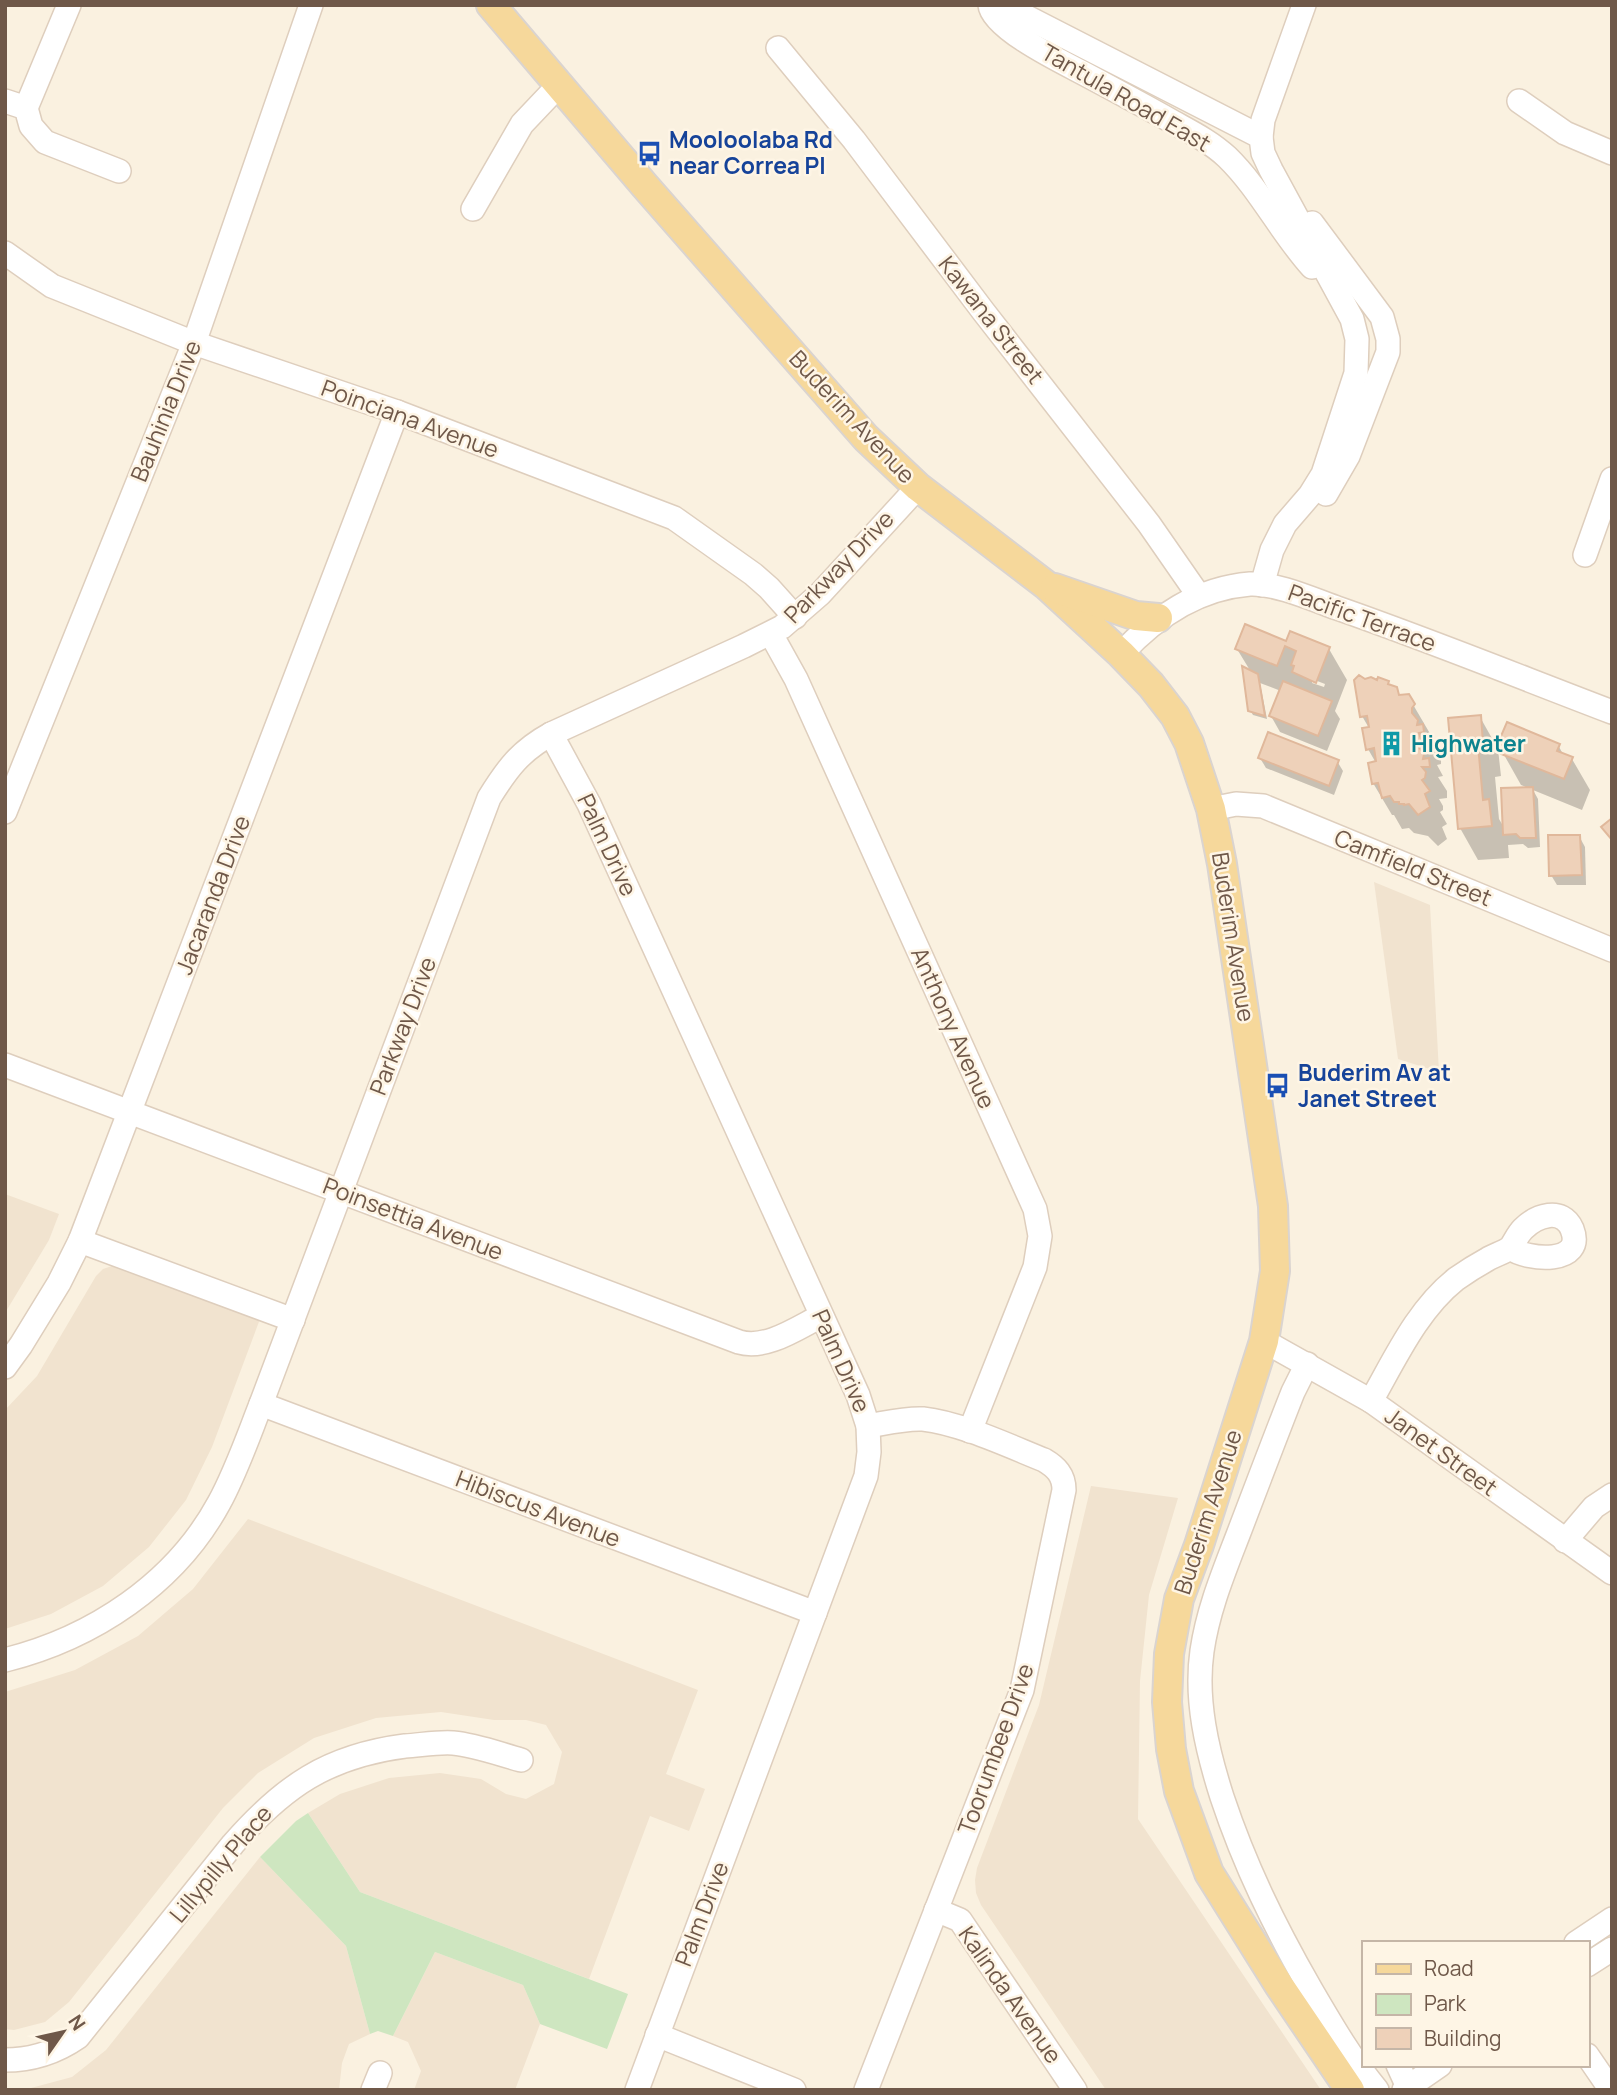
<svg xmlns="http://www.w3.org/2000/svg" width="1617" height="2095" viewBox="0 0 1617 2095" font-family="Manrope,sans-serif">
	<rect width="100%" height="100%" fill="#faf1e0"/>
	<!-- residential -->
	<g fill="#f1e3cf">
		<polygon points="1374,882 1430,905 1439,1072 1398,1059"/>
		<polygon points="5,1194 59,1214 49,1240 5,1313"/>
		<polygon points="112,1266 122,1267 260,1319 212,1447 186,1500 149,1547 103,1586 51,1614 5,1629 5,1410 37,1376 96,1276 103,1269"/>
		<polygon points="1091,1486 1178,1498 1149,1595 1140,1681 1138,1819 1321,2090 1106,2090 981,1905 976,1893 975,1880 977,1868 1039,1705"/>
		<polygon points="248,1519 698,1690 666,1774 705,1789 689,1831 650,1816 589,1979 360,1892 308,1813 340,1794 389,1778 440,1773 481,1779 506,1794 526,1799 554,1784 562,1752 546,1725 526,1720 494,1720 441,1712 376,1718 314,1738 258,1773 223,1808 69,2002 45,2022 14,2030 5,2029 5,1692 75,1670 138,1636 193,1589"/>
		<polygon points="260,1857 346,1946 370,2034 349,2044 342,2063 339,2090 8,2090 31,2088 72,2077 106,2050"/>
		<polygon points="435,1952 523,1985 540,2024 515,2090 414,2090 421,2071 408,2042 393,2036"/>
	</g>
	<!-- green -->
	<polygon fill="#cee6c0" points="308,1813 360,1892 628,1994 607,2049 540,2024 523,1985 435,1952 393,2036 378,2031 370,2034 346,1946 260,1857 296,1821"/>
	<!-- shadow -->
	<g fill="#0003" fill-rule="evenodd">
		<path d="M1287,643L1329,649L1347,680L1335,711L1340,719L1327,751L1280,732L1271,716L1281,691L1260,683L1267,719L1253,715L1250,710L1251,672L1237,649ZM1312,679L1325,684L1324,687L1312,683Z"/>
		<polygon points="1364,681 1388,683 1390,687 1395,689 1400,697 1408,696 1432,737 1430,740 1441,758 1441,764 1437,765 1443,776 1438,777 1447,791 1447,798 1439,799 1443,806 1443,810 1440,812 1447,824 1442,827 1447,839 1438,846 1428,836 1414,833 1409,828 1402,829 1394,815 1392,815 1373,783 1376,763 1368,749 1369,728 1362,716"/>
		<polygon points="1480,717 1498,749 1501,776 1495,777 1499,819 1505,829 1531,789 1521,785 1503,753 1504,750 1500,743 1558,745 1564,756 1572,759 1590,790 1582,810 1533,790 1538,799 1540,847 1528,848 1523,844 1508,845 1509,858 1478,860 1460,828"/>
		<polygon points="1260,758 1337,761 1343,771 1334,795 1266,768"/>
		<polygon points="1579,836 1585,847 1586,885 1557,885 1551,875"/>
	</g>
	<!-- building -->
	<g fill="#eed1b9" stroke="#e0b89b" stroke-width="2">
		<polygon points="1245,624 1286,641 1290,631 1330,647 1316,683 1292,672 1294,666 1291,665 1296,651 1285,646 1277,666 1235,649"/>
		<polygon points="1242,666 1258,674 1265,716 1248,711"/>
		<polygon points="1359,675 1365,679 1371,677 1377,680 1378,677 1389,681 1388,684 1397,687 1399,695 1409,694 1415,704 1412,708 1412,713 1418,720 1417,725 1423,724 1424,732 1419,733 1421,739 1424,739 1426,743 1423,746 1419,746 1418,743 1418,746 1424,754 1423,759 1429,758 1430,767 1422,767 1426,772 1425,778 1422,780 1430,791 1425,794 1430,807 1418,815 1409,804 1404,805 1404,804 1399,804 1399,802 1394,802 1390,796 1382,798 1378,783 1372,784 1368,763 1376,761 1374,748 1366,750 1362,728 1369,727 1367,716 1360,717 1354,680"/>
		<polygon points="1283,681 1332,701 1318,736 1269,716"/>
		<polygon points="1481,715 1483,744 1478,745 1483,800 1489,799 1492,826 1458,829 1448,718"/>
		<polygon points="1507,722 1560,744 1557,751 1573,757 1564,779 1501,754 1504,746 1498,743"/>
		<polygon points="1268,732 1339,760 1329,786 1258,758"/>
		<polygon points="1533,787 1536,838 1520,838 1516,834 1503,835 1501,788"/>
		<polygon points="1612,818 1612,840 1601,827"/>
		<polygon points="1548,835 1580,835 1582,875 1549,876"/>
	</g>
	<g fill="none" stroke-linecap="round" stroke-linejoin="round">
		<defs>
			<g id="minor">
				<path d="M990,5C992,28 1062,62 1083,73C1113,89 1143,105 1173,122C1191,132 1211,142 1227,157C1260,189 1281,233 1312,267"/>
				<polyline points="1009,5 1019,13 1261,137 1263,153 1271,170 1352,319 1357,339 1356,373 1323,474 1310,495 1285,524 1272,550 1262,585"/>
				<polyline points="778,48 854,140 983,311 1149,524 1199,596"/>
				<polyline points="5,101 26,108 31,126 45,142 119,171"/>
				<polyline points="1519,101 1565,133 1612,153"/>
				<polyline points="26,108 69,5"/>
				<polyline points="1261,137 1263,120 1304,5"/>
				<polyline points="473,209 522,124 559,85"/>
				<polyline points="1312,223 1382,317 1388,339 1388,352 1348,456 1326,494"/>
				<polyline points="5,253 52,286 194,343 397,412 674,518 753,574 769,588 795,617"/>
				<polyline points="1585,555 1612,479"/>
				<polyline points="771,634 796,679 1035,1209 1040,1236 1035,1267 970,1431"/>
				<path d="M1121,654C1155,617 1199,588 1250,584C1276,583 1312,599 1337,608C1429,640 1520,677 1612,712"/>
				<polyline points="551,734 589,804 858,1395 868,1426 869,1452 866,1476 637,2090"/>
				<polyline points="1211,809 1236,804 1263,806 1612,950"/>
				<polyline points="5,812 194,343 311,5"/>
				<path d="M5,1065L739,1342C766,1350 797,1328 821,1316"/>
				<polyline points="80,1241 293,1320"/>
				<polyline points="1264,1341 1371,1401 1612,1573"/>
				<path d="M1307,1364L1293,1392C1274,1440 1256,1488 1238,1535C1223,1574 1208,1610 1202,1651C1195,1700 1207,1750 1222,1797C1245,1866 1274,1925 1310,1988C1331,2024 1350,2057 1377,2090"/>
				<polyline points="5,1367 21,1345 59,1283 80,1241 397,412"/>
				<path d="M1371,1401C1395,1359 1417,1310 1456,1279C1466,1272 1477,1265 1488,1259C1494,1255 1506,1252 1511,1247C1515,1241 1518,1234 1523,1229C1536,1216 1562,1206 1572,1229C1586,1265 1528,1261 1510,1248"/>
				<polyline points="261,1404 815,1613"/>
				<polyline points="1565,1541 1594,1507 1612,1495"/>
				<path d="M5,1660C93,1638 175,1584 219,1503C236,1472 248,1437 261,1404L489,798C507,769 520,751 551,734L744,646L782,627L820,594L918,487"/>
				<polyline points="936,1910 960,1920 1075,2090"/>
				<polyline points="1576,1943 1612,1919"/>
				<polyline points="1587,1965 1612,1949"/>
				<polyline points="657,2035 794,2090"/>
				<polyline points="1587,2055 1611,2090"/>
				<path d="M5,2060C32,2060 55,2053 78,2037L233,1844C283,1787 327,1756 405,1746C421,1745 437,1742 453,1743C476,1745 499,1754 521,1760"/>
				<polyline points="1398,2065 1408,2087"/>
				<polyline points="373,2090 380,2073"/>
				<path d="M866,2090L1022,1690L1064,1490C1064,1475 1056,1467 1044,1460C1009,1446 960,1423 923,1419C905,1418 886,1423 868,1426"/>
				<polyline points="1404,2090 1440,2065"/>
			</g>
			<g id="major">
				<polyline points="491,5 645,186 866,438 918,487 1046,585 1121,654 1151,685 1175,716 1189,743 1211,809 1222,864 1273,1206 1275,1271 1264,1341 1199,1545 1179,1599 1169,1654 1167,1702 1171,1749 1179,1791 1209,1873 1279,1985 1350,2090"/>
				<polyline points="1055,588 1136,616 1158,618"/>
			</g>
		</defs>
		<!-- minor casing -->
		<use href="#minor" stroke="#decebd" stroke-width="26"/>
		<!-- major casing -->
		<use href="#major" stroke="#dad4d0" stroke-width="32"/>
		<!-- minor -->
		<use href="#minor" stroke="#fff" stroke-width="23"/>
		<!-- major -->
		<use href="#major" stroke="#f6d89b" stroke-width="28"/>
	</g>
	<!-- icons -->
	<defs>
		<symbol id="bus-bare" viewBox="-9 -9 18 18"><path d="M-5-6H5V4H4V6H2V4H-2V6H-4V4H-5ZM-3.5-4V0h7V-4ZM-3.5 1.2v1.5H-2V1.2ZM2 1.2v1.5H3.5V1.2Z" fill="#1a4fb4" stroke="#fef5e5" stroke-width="2.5" paint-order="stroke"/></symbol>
		<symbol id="building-bare" viewBox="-9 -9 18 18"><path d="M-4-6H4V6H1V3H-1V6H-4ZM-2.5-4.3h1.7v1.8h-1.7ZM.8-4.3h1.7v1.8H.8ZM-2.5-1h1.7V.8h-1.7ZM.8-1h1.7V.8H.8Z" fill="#0f9aa8" stroke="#fef5e5" stroke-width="2.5" paint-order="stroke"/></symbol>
	</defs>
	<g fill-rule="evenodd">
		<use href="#bus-bare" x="632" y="136" width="35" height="35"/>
		<use href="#building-bare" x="1374" y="726" width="35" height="35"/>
		<use href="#bus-bare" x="1260" y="1068" width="35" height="35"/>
	</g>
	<g text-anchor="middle" stroke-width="5" stroke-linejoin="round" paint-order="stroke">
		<!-- street labels -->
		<g font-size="23" fill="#6f5849" stroke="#fef5e5">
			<text transform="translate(1126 98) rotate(30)" y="8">Tantula Road East</text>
			<text transform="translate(991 320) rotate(52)" y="8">Kawana Street</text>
			<text transform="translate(166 411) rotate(-68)" y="8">Bauhinia Drive</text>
			<text transform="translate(852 417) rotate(47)" y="8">Buderim Avenue</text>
			<text transform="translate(410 419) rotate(20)" y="8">Poinciana Avenue</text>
			<text transform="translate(839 567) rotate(-46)" y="8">Parkway Drive</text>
			<text transform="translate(1362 618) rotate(20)" y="8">Pacific Terrace</text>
			<text transform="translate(607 845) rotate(65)" y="8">Palm Drive</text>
			<text transform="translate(1413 868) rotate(22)" y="8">Camfield Street</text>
			<text transform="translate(213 895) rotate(-69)" y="8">Jacaranda Drive</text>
			<text transform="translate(1233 937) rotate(81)" y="8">Buderim Avenue</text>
			<text transform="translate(403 1026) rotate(-69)" y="8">Parkway Drive</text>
			<text transform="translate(953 1028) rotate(66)" y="8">Anthony Avenue</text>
			<text transform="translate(413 1219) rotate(21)" y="8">Poinsettia Avenue</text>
			<text transform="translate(841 1361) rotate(66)" y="8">Palm Drive</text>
			<text transform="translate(1441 1452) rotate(36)" y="8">Janet Street</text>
			<text transform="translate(538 1509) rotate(21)" y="8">Hibiscus Avenue</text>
			<text transform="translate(1208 1512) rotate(-72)" y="8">Buderim Avenue</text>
			<text transform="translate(996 1749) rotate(-70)" y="8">Toorumbee Drive</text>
			<text transform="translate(221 1864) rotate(-50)" y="8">Lillypilly Place</text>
			<text transform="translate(702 1914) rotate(-69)" y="8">Palm Drive</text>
			<text transform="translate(1010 1995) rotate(55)" y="8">Kalinda Avenue</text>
		</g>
		<!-- transit labels -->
		<g font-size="23" font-weight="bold" fill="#164399" stroke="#fef5e5" text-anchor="start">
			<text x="669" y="148">Mooloolaba Rd<tspan x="669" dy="26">near Correa Pl</tspan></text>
			<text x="1298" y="1081">Buderim Av at<tspan x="1298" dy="26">Janet Street</tspan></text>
		</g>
		<!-- culture labels -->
		<g font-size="23" font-weight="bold" fill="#0d838f" stroke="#fef5e5" text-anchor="start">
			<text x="1411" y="752">Highwater</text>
		</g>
	</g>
	<!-- border -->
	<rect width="1617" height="2095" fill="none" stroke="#6f5849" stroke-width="14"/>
	<!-- legend -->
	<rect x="1362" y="1941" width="228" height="126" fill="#fef5e5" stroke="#c5b6a7" stroke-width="2"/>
	<rect x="1376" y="1964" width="35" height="10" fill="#f6d89b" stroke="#c5b6a7" stroke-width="2"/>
	<text x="1424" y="1976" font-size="21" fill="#6f5849">Road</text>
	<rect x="1376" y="1994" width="35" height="21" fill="#cee6c0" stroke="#c5b6a7" stroke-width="2"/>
	<text x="1424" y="2011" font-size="21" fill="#6f5849">Park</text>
	<rect x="1376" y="2028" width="35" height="21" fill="#eed1b9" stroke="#c5b6a7" stroke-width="2"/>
	<text x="1424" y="2046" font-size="21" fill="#6f5849">Building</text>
	<!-- north arrow -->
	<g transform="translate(63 2032) rotate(56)" stroke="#fef5e5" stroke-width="5" paint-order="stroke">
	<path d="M0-5L12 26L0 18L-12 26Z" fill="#6f5849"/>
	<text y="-10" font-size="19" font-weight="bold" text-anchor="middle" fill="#6f5849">N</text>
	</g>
</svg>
